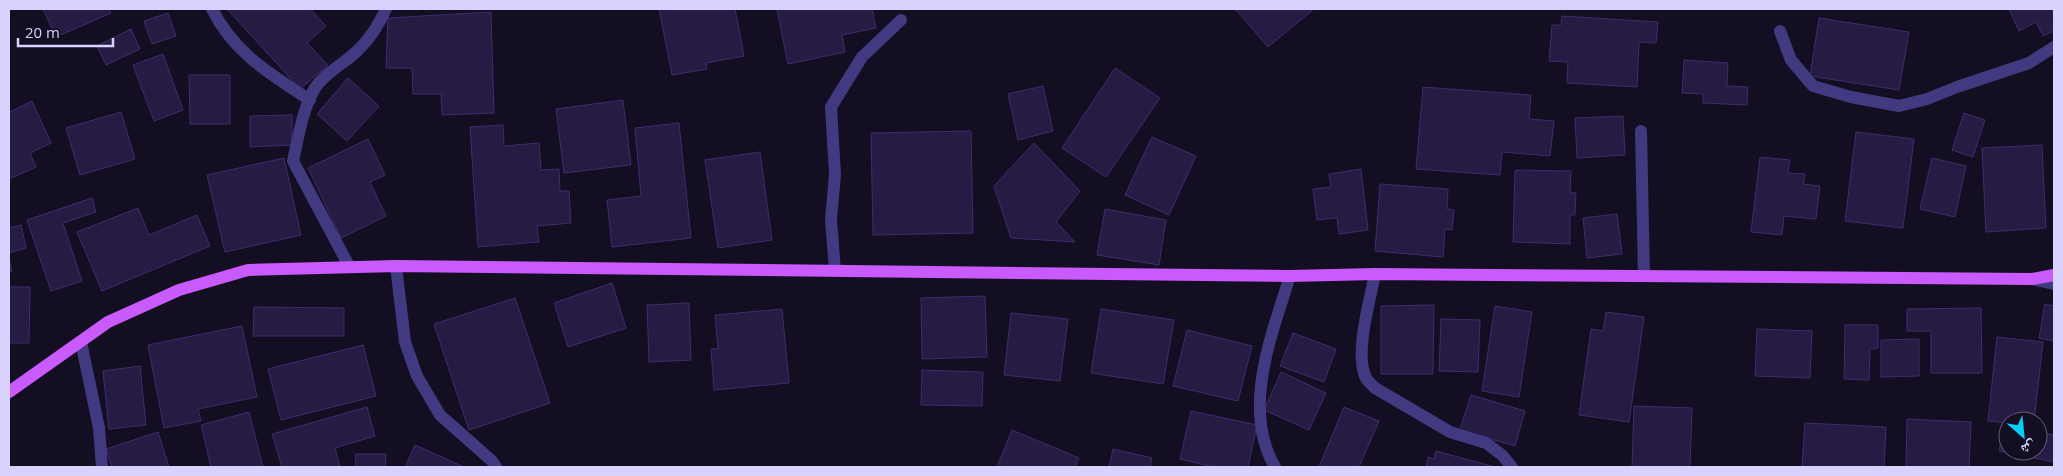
<svg xmlns="http://www.w3.org/2000/svg" width="2063" height="476" viewBox="0 0 2063 476" font-family="'Open Sans','Noto Naskh Arabic',sans-serif">
	<rect width="100%" height="100%" fill="#130e22"/>
	<!-- building -->
	<g fill="#251b43" stroke="#3e2d6e">
		<polygon points="43,9 109,9 111,13 56,37"/>
		<polygon points="227,9 310,9 326,26 307,43 328,65 300,89"/>
		<polygon points="659,9 735,9 744,56 706,63 707,69 672,75"/>
		<polygon points="785,9 872,9 876,28 842,35 845,52 788,64 777,10"/>
		<polygon points="1235,9 1314,9 1268,47"/>
		<polygon points="2009,9 2054,9 2054,31 2043,36 2036,22 2019,31"/>
		<polygon points="491,12 494,113 442,115 441,94 413,94 412,68 386,68 388,18"/>
		<polygon points="168,13 176,36 152,44 144,21"/>
		<polygon points="1562,16 1658,22 1656,43 1639,42 1637,87 1567,83 1568,62 1549,61 1552,25 1561,25"/>
		<polygon points="1819,18 1909,32 1899,90 1810,76"/>
		<polygon points="131,29 140,49 106,65 97,46"/>
		<polygon points="163,54 183,110 154,121 133,65"/>
		<polygon points="1684,60 1728,63 1727,86 1748,87 1747,105 1703,103 1703,94 1682,93"/>
		<polygon points="1115,68 1160,98 1106,177 1062,148"/>
		<polygon points="189,75 230,75 230,124 190,124"/>
		<polygon points="348,78 379,106 347,141 317,114"/>
		<polygon points="1043,86 1053,131 1018,140 1008,94"/>
		<polygon points="1423,87 1531,95 1529,119 1554,121 1550,156 1502,152 1500,175 1416,169"/>
		<polygon points="623,100 631,165 564,173 556,109"/>
		<polygon points="32,101 51,143 30,153 36,167 9,179 9,110 10,112"/>
		<polygon points="121,112 135,159 80,175 66,128"/>
		<polygon points="1964,113 1985,120 1973,157 1952,150"/>
		<polygon points="292,115 292,145 250,147 250,116"/>
		<polygon points="1623,116 1625,155 1577,158 1575,118"/>
		<polygon points="679,123 691,238 612,247 607,200 641,196 635,128"/>
		<polygon points="503,125 504,146 539,143 541,170 559,169 560,191 569,191 571,223 537,226 539,242 478,247 470,127"/>
		<polygon points="971,131 973,233 873,235 871,133"/>
		<polygon points="1856,132 1914,139 1903,228 1845,221"/>
		<polygon points="1152,137 1196,156 1169,215 1125,195"/>
		<polygon points="368,139 385,175 370,182 386,216 341,238 308,168"/>
		<polygon points="1034,143 1080,191 1056,222 1075,242 1011,238 994,186"/>
		<polygon points="2042,145 2046,228 1986,232 1982,148"/>
		<polygon points="760,152 772,240 718,248 705,160"/>
		<polygon points="1760,157 1790,160 1788,173 1805,174 1803,184 1820,186 1816,219 1784,216 1782,235 1751,232"/>
		<polygon points="284,158 301,235 225,252 207,175"/>
		<polygon points="1932,158 1966,166 1955,217 1920,209"/>
		<polygon points="1361,169 1368,230 1339,234 1337,218 1317,220 1313,189 1331,187 1329,174"/>
		<polygon points="1515,170 1571,171 1570,193 1576,193 1575,215 1570,215 1570,244 1513,242"/>
		<polygon points="1380,184 1448,189 1447,209 1454,210 1452,230 1445,229 1443,257 1375,251"/>
		<polygon points="92,198 96,212 63,223 82,281 51,291 27,220"/>
		<polygon points="138,208 149,235 197,215 210,246 102,291 77,232"/>
		<polygon points="1105,209 1166,220 1159,265 1097,255"/>
		<polygon points="1617,214 1622,254 1587,258 1583,218"/>
		<polygon points="21,225 26,248 9,253 9,228"/>
		<polygon points="9,258 12,271 9,272"/>
		<polygon points="612,283 626,328 568,347 554,303"/>
		<polygon points="9,287 30,287 29,343 9,343"/>
		<polygon points="985,296 987,357 922,359 921,298"/>
		<polygon points="515,298 550,403 469,430 434,324"/>
		<polygon points="689,303 691,360 649,362 647,305"/>
		<polygon points="2045,304 2054,306 2054,341 2039,338"/>
		<polygon points="1434,305 1433,374 1381,374 1381,306"/>
		<polygon points="1495,306 1532,312 1519,397 1482,391"/>
		<polygon points="254,307 344,308 344,336 253,336"/>
		<polygon points="1981,308 1982,373 1931,373 1931,331 1907,331 1907,309"/>
		<polygon points="782,309 789,383 714,390 711,349 718,349 715,315"/>
		<polygon points="1101,309 1174,320 1163,384 1091,373"/>
		<polygon points="1606,312 1644,317 1629,422 1579,415 1591,329 1603,331"/>
		<polygon points="1011,313 1068,319 1060,381 1004,375"/>
		<polygon points="1441,319 1480,320 1478,372 1439,371"/>
		<polygon points="1845,325 1878,325 1878,348 1870,349 1869,380 1844,379"/>
		<polygon points="242,326 257,397 198,409 201,421 164,428 148,345"/>
		<polygon points="1757,329 1812,331 1810,378 1755,376"/>
		<polygon points="1187,330 1252,346 1238,401 1173,386"/>
		<polygon points="1293,333 1336,349 1324,382 1280,366"/>
		<polygon points="1997,337 2043,342 2034,421 2008,421 2008,423 1988,421"/>
		<polygon points="1919,339 1919,376 1881,377 1881,340"/>
		<polygon points="363,345 376,396 281,420 268,369"/>
		<polygon points="140,366 146,425 109,429 103,371"/>
		<polygon points="922,370 983,372 982,406 921,405"/>
		<polygon points="1281,372 1326,393 1309,430 1264,410"/>
		<polygon points="1471,395 1525,411 1515,446 1460,430"/>
		<polygon points="1634,406 1692,408 1690,467 1632,467"/>
		<polygon points="367,407 375,436 335,448 340,467 282,467 272,434"/>
		<polygon points="1344,407 1379,421 1359,467 1319,467"/>
		<polygon points="1191,411 1257,425 1248,467 1214,467 1180,459"/>
		<polygon points="249,412 263,467 211,467 201,425"/>
		<polygon points="1907,419 1971,422 1969,467 1906,467"/>
		<polygon points="1805,423 1886,427 1884,467 1802,467"/>
		<polygon points="2004,425 2008,426 2008,451 2038,451 2038,432 2054,435 2054,462 1999,451"/>
		<polygon points="1012,430 1079,458 1075,467 997,467"/>
		<polygon points="158,432 169,467 112,467 106,449"/>
		<polygon points="415,445 464,467 405,467"/>
		<polygon points="1113,449 1152,458 1150,467 1109,467"/>
		<polygon points="1436,451 1495,467 1426,467 1428,457 1434,459"/>
		<polygon points="356,454 386,454 385,467 355,467"/>
	</g>
	<g fill="none" stroke-linecap="round" stroke-linejoin="round">
		<!-- minor -->
		<g stroke="#413a80" stroke-width="12">
			<path d="M212,9C234,53 270,74 310,100"/>
			<polyline points="1780,31 1791,60 1813,86 1851,97 1899,106 1927,99 1957,87 2029,63 2054,47"/>
			<polyline points="1641,131 1644,276"/>
			<path d="M349,266L293,161C298,139 303,107 315,88C326,71 348,62 361,47C371,37 380,22 386,9"/>
			<polyline points="396,266 405,342 417,376 440,415 492,461 496,467"/>
			<polyline points="835,270 831,220 835,174 831,107 862,57 901,20"/>
			<path d="M1375,274C1370,301 1355,350 1365,376C1367,381 1372,385 1375,388L1450,432L1486,443L1502,455L1512,467"/>
			<polyline points="2032,279 2054,284"/>
			<polyline points="81,342 99,428 102,467"/>
			<path d="M1275,467C1241,409 1272,334 1290,276"/>
		</g>
		<!-- major -->
		<polyline stroke="#c95afb" stroke-width="12" points="9,392 108,322 179,290 248,270 396,266 1290,276 1375,274 2032,279 2054,275"/>
	</g>
	<!-- border -->
	<rect width="2063" height="476" fill="none" stroke="#d9d1fe" stroke-width="20"/>
	<!-- north arrow -->
	<g transform="translate(2023 436) rotate(153)"><circle r="24" fill="#130e22" stroke="#625c7a"/>
	<path d="M0-4L9 19L0 12L-9 19Z" fill="#06cef5"/>
	<text y="-8" font-size="14" font-weight="bold" text-anchor="middle" fill="#d9d1fe">ش</text>
	</g>
	<!-- scale -->
	<path d="M18 38v8h95v-8" fill="none" stroke="#d9d1fe" stroke-width="2.5"/>
	<text x="25" y="38" font-size="15" fill="#d9d1fe" stroke="#130e22" stroke-width="4" paint-order="stroke">20 m</text>
</svg>
